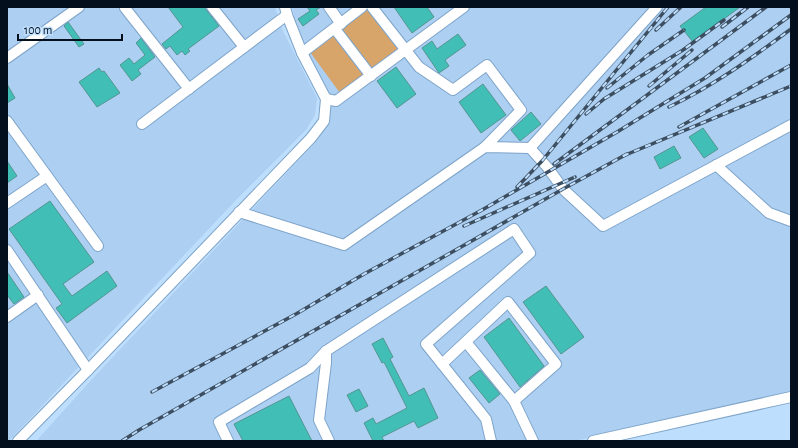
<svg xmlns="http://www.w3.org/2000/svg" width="798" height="448" viewBox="0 0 798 448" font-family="'Alegreya Sans',sans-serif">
	<rect width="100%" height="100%" fill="#bedefe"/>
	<!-- built -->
	<g fill="#accff2">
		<polygon points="7,7 275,7 282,29 317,98 315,115 306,130 236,200 9,441 7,441"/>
		<polygon points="292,7 791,7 791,395 574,441 39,441 38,439 94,377 315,143 329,123 329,94 310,59 295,19"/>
	</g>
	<!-- green -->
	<g fill="#d7a46a">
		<polygon points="368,9 399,49 372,70 341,29"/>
		<polygon points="334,34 365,75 340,93 310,52"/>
	</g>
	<!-- building -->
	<g fill="#41beb6" stroke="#539691">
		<polygon points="168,7 204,7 219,26 188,49 190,51 185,55 182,51 177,55 170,46 166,49 162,44 183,27"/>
		<polygon points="307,7 321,7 316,10 319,14 303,26 298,19 310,11"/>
		<polygon points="394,7 427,7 434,17 412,33"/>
		<polygon points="706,7 740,7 693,42 680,26"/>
		<polygon points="68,22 84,44 79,47 64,26"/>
		<polygon points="458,34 466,45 445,60 449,66 439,73 422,48 432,41 437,49"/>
		<polygon points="141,38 155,57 138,70 141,74 132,81 120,65 129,58 134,64 145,55 136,43"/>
		<polygon points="396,67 416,94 397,108 377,81"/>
		<polygon points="99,68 102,72 104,71 120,93 97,107 79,82"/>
		<polygon points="7,84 15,98 7,103"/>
		<polygon points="483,84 506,115 481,133 459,102"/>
		<polygon points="531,112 541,124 520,141 511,130"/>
		<polygon points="703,128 718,149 704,158 689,137"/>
		<polygon points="674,146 681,158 660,169 654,157"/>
		<polygon points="7,161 17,176 7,183"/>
		<polygon points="50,201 94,262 63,284 72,296 107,271 117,286 67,323 56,308 62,304 9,229"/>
		<polygon points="7,272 24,297 14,304 7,295"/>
		<polygon points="546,286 584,337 561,354 523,302"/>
		<polygon points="509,318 544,366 520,387 484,337"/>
		<polygon points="383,338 393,357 390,359 409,396 424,388 438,418 418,428 414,421 382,437 384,441 373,441 364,423 373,418 376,424 407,408 384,362 382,363 372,344"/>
		<polygon points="480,370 500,394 489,403 469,378"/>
		<polygon points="359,389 368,406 356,412 347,395"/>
		<polygon points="289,396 312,441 243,441 234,424"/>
	</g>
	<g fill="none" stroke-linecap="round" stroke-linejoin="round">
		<defs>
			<g id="minor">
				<polyline points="212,7 244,47"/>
				<polyline points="329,7 341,24"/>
				<polyline points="372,7 419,67 453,90 487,65 521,110 485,147"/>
				<polyline points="125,8 189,89"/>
				<polyline points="335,29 371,76"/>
				<polyline points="302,53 362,7"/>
				<polyline points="7,58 79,7"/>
				<polyline points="326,99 336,101 464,7"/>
				<polyline points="7,121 98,246"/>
				<polyline points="142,124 287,15"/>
				<polyline points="530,148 657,7"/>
				<polyline points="716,165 769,213 791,221"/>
				<polyline points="7,203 47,176"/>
				<polyline points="239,212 344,245 485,147 530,148 548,168 563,189 603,226 791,125"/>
				<polyline points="7,250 88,370"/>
				<polyline points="7,317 38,295"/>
				<polyline points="466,342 514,401"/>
				<polyline points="326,351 326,363 319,420 329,441"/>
				<polyline points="18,441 88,370 311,138 324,121 326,99 302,53 287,15 285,7"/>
				<polyline points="228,441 219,422 310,368 326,351 514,229 530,253 426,344 442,364"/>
				<polyline points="491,441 486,419 442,364 508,302 556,364 514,401 533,441"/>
				<polyline points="593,441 791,397"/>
			</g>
		</defs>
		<!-- minor casing -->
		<use href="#minor" stroke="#7ea4c9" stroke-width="12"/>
		<!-- minor -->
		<use href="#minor" stroke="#fff" stroke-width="10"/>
		<defs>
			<g id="rail">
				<polyline points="722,27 748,7"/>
				<polyline points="656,30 681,7"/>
				<polyline points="649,86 692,50"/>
				<polyline points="607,88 648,55 684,30"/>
				<path d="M669,107C713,86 752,58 791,29"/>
				<polyline points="586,114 604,99 683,50 724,20"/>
				<polyline points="679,127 791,65"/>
				<polyline points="623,156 791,86"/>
				<polyline points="554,164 766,7"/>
				<polyline points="517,187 542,161 668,7"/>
				<polyline points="464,226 575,177"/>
				<polyline points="152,392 296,314 364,274 482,210 617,132 705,78 791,15"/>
				<polyline points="122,441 139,430 563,189 627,154"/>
			</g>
		</defs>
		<!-- rail casing -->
		<use href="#rail" stroke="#3c4e60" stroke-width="3.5"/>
		<!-- rail -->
		<use href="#rail" stroke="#bedefe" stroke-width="2" stroke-dasharray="6" stroke-linecap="butt"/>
	</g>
	<!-- border -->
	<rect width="798" height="448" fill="none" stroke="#030f1c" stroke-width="16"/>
	<!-- scale -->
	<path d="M18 34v6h104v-6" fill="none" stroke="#030f1c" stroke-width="2"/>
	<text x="24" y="34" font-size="12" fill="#030f1c" stroke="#bedefe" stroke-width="3" paint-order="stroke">100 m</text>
</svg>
